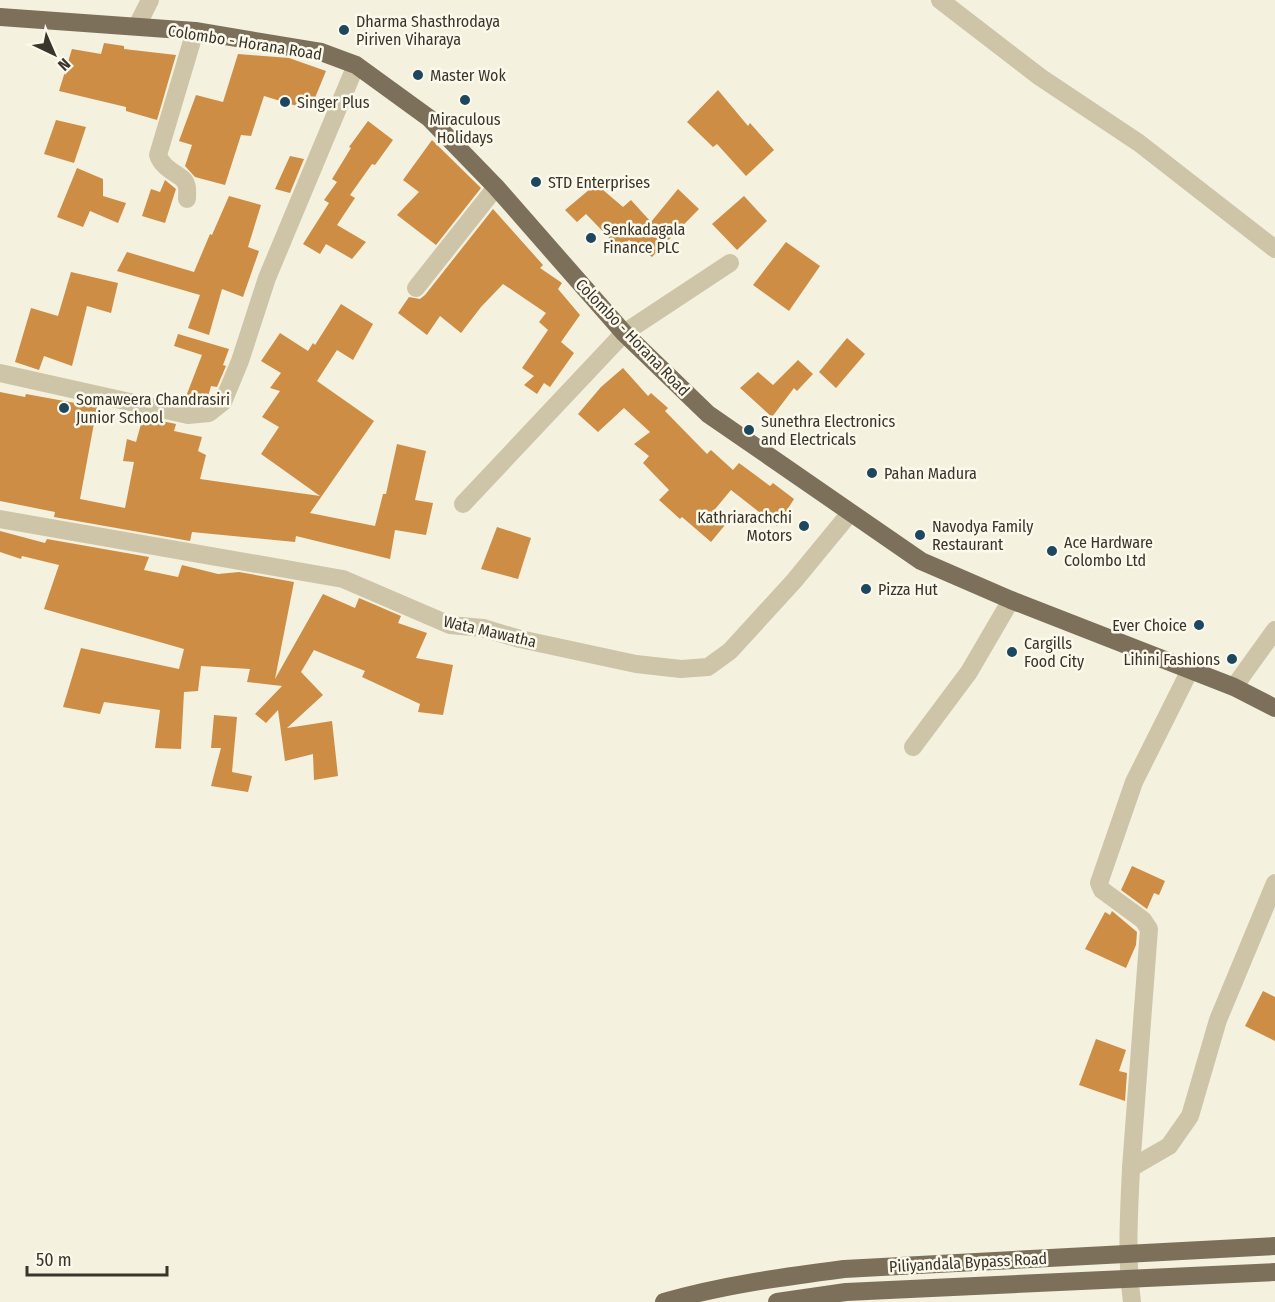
<svg xmlns="http://www.w3.org/2000/svg" width="1275" height="1302" viewBox="0 0 1275 1302" font-family="'Fira Sans Condensed',sans-serif">
	<rect width="100%" height="100%" fill="#f4f1df"/>
	<!-- building -->
	<g fill="#cd8d44">
		<polygon points="104,43 124,46 124,49 176,55 157,120 126,111 126,107 59,91 72,49 101,54"/>
		<polygon points="238,54 289,58 326,71 310,110 264,96 251,136 241,135 225,185 195,177 185,166 192,145 179,141 196,95 223,102"/>
		<polygon points="718,90 748,126 750,123 774,150 746,176 717,144 713,147 687,122"/>
		<polygon points="56,120 86,127 74,163 44,154"/>
		<polygon points="368,121 393,140 375,165 372,164 350,195 355,198 337,225 366,242 352,259 326,244 320,254 303,244 329,203 324,200 337,182 332,179 351,148 349,147"/>
		<polygon points="432,140 481,188 436,245 397,215 419,192 403,180"/>
		<polygon points="290,156 304,159 290,193 275,189"/>
		<polygon points="77,168 103,179 103,196 126,203 118,223 90,211 83,227 57,217"/>
		<polygon points="165,180 176,189 165,223 142,216 151,189 160,192"/>
		<polygon points="596,184 623,207 631,200 651,222 678,189 699,209 652,257 629,240 620,249 586,214 577,222 565,210"/>
		<polygon points="229,196 261,205 248,247 259,251 243,297 222,289 209,335 188,328 200,295 117,271 127,252 194,272 210,234 212,235"/>
		<polygon points="744,196 767,221 737,250 712,224"/>
		<polygon points="493,209 543,265 540,268 562,283 558,289 580,315 561,342 574,353 550,387 544,383 537,394 524,385 534,376 522,368 548,330 539,322 546,313 503,284 481,307 461,333 440,316 427,335 398,313 409,297 420,299 425,295"/>
		<polygon points="786,242 820,266 789,311 753,285"/>
		<polygon points="71,272 118,283 111,313 87,306 72,366 44,356 39,370 15,362 31,308 58,316"/>
		<polygon points="341,304 373,324 353,360 337,350 317,381 374,421 310,513 375,526 383,494 386,494 397,444 426,451 415,500 433,503 426,535 395,530 390,559 296,536 295,542 192,532 190,541 54,517 55,512 0,501 0,392 25,397 26,394 97,407 80,499 125,508 134,462 123,461 127,439 136,442 143,417 176,424 174,431 202,437 198,451 206,455 200,479 320,496 261,454 279,427 262,417 280,391 270,388 281,373 261,361 280,333 308,351 313,343 315,345"/>
		<polygon points="178,334 229,349 223,365 226,366 217,387 211,386 207,400 205,402 185,399 202,355 174,346"/>
		<polygon points="847,338 865,354 836,388 819,372"/>
		<polygon points="798,360 813,374 797,391 794,388 772,417 740,388 758,372 773,385"/>
		<polygon points="623,368 648,396 651,393 668,408 665,411 707,454 711,450 733,470 739,463 770,486 773,483 794,499 777,526 731,490 711,514 725,525 711,542 682,517 680,519 659,500 669,490 643,463 649,456 634,444 650,432 624,408 598,432 578,414 601,387"/>
		<polygon points="497,527 531,538 518,579 481,569"/>
		<polygon points="0,531 45,543 47,539 149,557 144,570 178,577 182,565 218,574 239,572 294,582 275,679 323,594 355,608 359,598 401,616 398,623 427,633 416,658 453,665 443,715 418,712 420,704 362,677 365,671 314,650 301,672 323,695 287,728 332,721 338,776 314,780 313,754 285,761 278,710 266,723 255,714 282,686 247,682 250,669 201,666 198,691 184,692 181,749 155,748 160,710 104,702 100,714 63,707 81,648 179,669 184,649 44,609 59,565 22,556 21,559 0,552"/>
		<polygon points="214,715 237,717 232,772 252,776 248,792 211,786 221,748 211,748"/>
		<polygon points="1132,866 1165,881 1159,895 1154,893 1147,909 1121,890"/>
		<polygon points="1112,911 1137,932 1136,945 1126,968 1085,949 1105,912 1110,915"/>
		<polygon points="1263,991 1275,997 1275,1041 1245,1026"/>
		<polygon points="1096,1039 1126,1050 1119,1071 1127,1073 1125,1101 1079,1085"/>
	</g>
	<g fill="none" stroke-linecap="round" stroke-linejoin="round">
		<!-- minor -->
		<g stroke="#cec5a9" stroke-width="18">
			<polyline points="940,0 1040,77 1139,143 1275,249"/>
			<polyline points="137,26 150,0"/>
			<path d="M187,199C187,195 188,188 186,184C183,174 164,172 158,155L195,31"/>
			<polyline points="416,288 496,187"/>
			<polyline points="0,373 188,415 209,413 223,402 240,361 267,278 356,65"/>
			<polyline points="463,504 624,333 730,263"/>
			<polyline points="0,519 343,579 450,625 483,628 520,639 636,664 681,669 708,667 730,651 794,581 850,513"/>
			<polyline points="1234,687 1275,630"/>
			<polyline points="913,747 969,672 1011,600"/>
			<polyline points="1131,1168 1149,929 1143,920 1102,890 1099,883 1134,782 1190,670"/>
			<path d="M1132,1302C1126,1258 1129,1213 1131,1168L1169,1146L1190,1116L1218,1020L1275,883"/>
		</g>
		<!-- major -->
		<g stroke="#7d705a" stroke-width="18">
			<polyline points="0,17 195,31 321,52 356,65 429,118 496,187 624,333 708,414 921,561 1011,600 1234,687 1275,708"/>
			<path d="M664,1302C723,1285 783,1277 844,1269L1275,1246"/>
			<polyline points="777,1302 846,1292 1275,1272"/>
		</g>
	</g>
	<!-- markers -->
	<g fill="#1c475f" stroke="#fbf9ec" stroke-width="2">
		<circle cx="344" cy="30" r="6"/>
		<circle cx="418" cy="75" r="6"/>
		<circle cx="465" cy="100" r="6"/>
		<circle cx="285" cy="102" r="6"/>
		<circle cx="536" cy="182" r="6"/>
		<circle cx="591" cy="238" r="6"/>
		<circle cx="64" cy="408" r="6"/>
		<circle cx="749" cy="430" r="6"/>
		<circle cx="872" cy="473" r="6"/>
		<circle cx="804" cy="526" r="6"/>
		<circle cx="920" cy="535" r="6"/>
		<circle cx="1052" cy="551" r="6"/>
		<circle cx="866" cy="589" r="6"/>
		<circle cx="1199" cy="625" r="6"/>
		<circle cx="1012" cy="652" r="6"/>
		<circle cx="1232" cy="659" r="6"/>
	</g>
	<g text-anchor="middle" stroke-width="5" stroke-linejoin="round" paint-order="stroke">
		<!-- poi labels -->
		<g font-size="16" fill="#3b342a" stroke="#fbf9ec" text-anchor="start">
			<text x="356" y="27">Dharma Shasthrodaya<tspan x="356" dy="18">Piriven Viharaya</tspan></text>
			<text x="430" y="81">Master Wok</text>
			<text x="297" y="108">Singer Plus</text>
			<text x="465" y="125" text-anchor="middle">Miraculous<tspan x="465" dy="18">Holidays</tspan></text>
			<text x="548" y="188">STD Enterprises</text>
			<text x="603" y="235">Senkadagala<tspan x="603" dy="18">Finance PLC</tspan></text>
			<text x="76" y="405">Somaweera Chandrasiri<tspan x="76" dy="18">Junior School</tspan></text>
			<text x="761" y="427">Sunethra Electronics<tspan x="761" dy="18">and Electricals</tspan></text>
			<text x="884" y="479">Pahan Madura</text>
			<text x="792" y="523" text-anchor="end">Kathriarachchi<tspan x="792" dy="18">Motors</tspan></text>
			<text x="932" y="532">Navodya Family<tspan x="932" dy="18">Restaurant</tspan></text>
			<text x="1064" y="548">Ace Hardware<tspan x="1064" dy="18">Colombo Ltd</tspan></text>
			<text x="878" y="595">Pizza Hut</text>
			<text x="1187" y="631" text-anchor="end">Ever Choice</text>
			<text x="1024" y="649">Cargills<tspan x="1024" dy="18">Food City</tspan></text>
			<text x="1220" y="665" text-anchor="end">Lihini Fashions</text>
		</g>
		<!-- street labels -->
		<g font-size="16" fill="#3b342a" stroke="#fbf9ec">
			<text transform="translate(245 42) rotate(9)" y="6">Colombo - Horana Road</text>
			<text transform="translate(633 337) rotate(46)" y="6">Colombo - Horana Road</text>
			<text transform="translate(490 631) rotate(13)" y="6">Wata Mawatha</text>
			<text transform="translate(968 1262) rotate(-3)" y="6">Piliyandala Bypass Road</text>
		</g>
	</g>
	<!-- north arrow -->
	<g transform="translate(54 54) rotate(136)" stroke="#fbf9ec" stroke-width="4.5" paint-order="stroke">
	<path d="M0-4.5L10 22L0 15L-10 22Z" fill="#3b342a"/>
	<text y="-9" font-size="16" font-weight="bold" text-anchor="middle" fill="#3b342a">N</text>
	</g>
	<!-- scale -->
	<path d="M27 1266v9h140v-9" fill="none" stroke="#3b342a" stroke-width="3"/>
	<text x="36" y="1266" font-size="18" fill="#3b342a" stroke="#fbf9ec" stroke-width="4.5" paint-order="stroke">50 m</text>
</svg>
